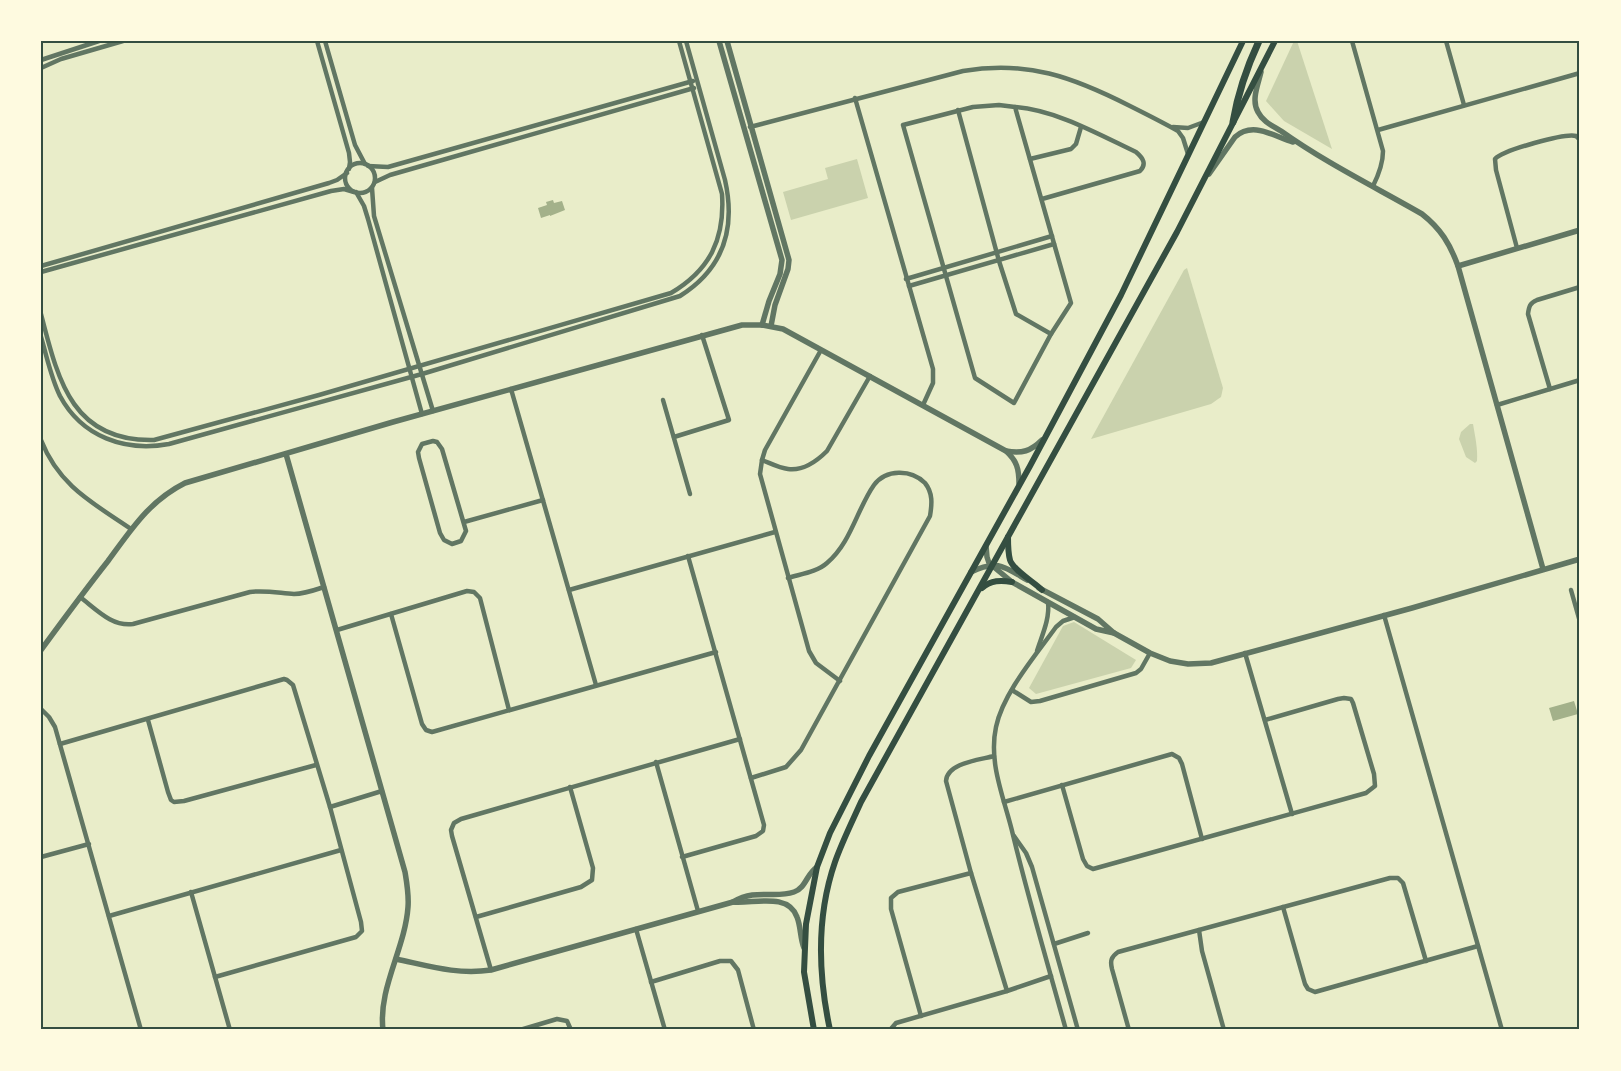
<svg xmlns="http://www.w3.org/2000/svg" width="1621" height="1071" viewBox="0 0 1621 1071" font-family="Mulish,sans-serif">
	<rect width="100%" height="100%" fill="#e9edc9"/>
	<!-- green -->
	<g fill="#cad2ad">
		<polygon points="1294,41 1297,41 1332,149 1284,121 1266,101"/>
		<polygon points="857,159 868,198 791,220 783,192 828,179 825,168"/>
		<polygon points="1187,268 1223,388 1221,397 1211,404 1091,439 1184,270"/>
		<path d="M1470,424H1473C1475,436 1478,449 1477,461L1475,463L1466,457L1459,439L1461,432Z"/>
		<polygon points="1074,622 1136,660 1131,668 1036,694 1029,688 1063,626"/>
	</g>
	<!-- water -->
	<g fill="#a3b18a">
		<polygon points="553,200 554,203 562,201 565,210 550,216 550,215 541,218 538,208 547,205 546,202"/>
		<polygon points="1574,701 1578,714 1553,721 1549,708"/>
	</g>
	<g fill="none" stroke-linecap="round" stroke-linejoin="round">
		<!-- minor -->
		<g stroke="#617663" stroke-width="4.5">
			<polyline points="317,41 349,153 350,162 349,169"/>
			<polyline points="325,41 355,145 365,164"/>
			<path d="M1352,41L1383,151C1383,164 1379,174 1373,186"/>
			<polyline points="1446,41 1464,105"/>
			<polyline points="41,60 99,41"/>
			<polyline points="41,68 61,59 123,41"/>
			<polyline points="855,98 933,369 933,383 923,405"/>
			<polygon points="999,105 1015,107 1071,303 1051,334 1014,403 975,378 903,125 973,107"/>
			<path d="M1015,107C1056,110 1100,135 1136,152C1143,158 1147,164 1140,171L1042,199"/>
			<polyline points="958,110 999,261 1016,314 1051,334"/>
			<path d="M750,127L963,71C1027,60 1073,77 1130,106C1146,114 1162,122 1178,131L1183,138L1188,154"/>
			<polyline points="1173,127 1188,128 1204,122"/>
			<polyline points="1378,130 1580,73"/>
			<polyline points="1030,159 1071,149 1076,144 1081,127"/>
			<circle cx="360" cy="178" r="15"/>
			<polyline points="368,166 388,167 693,81"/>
			<polyline points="375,182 390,175 694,88"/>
			<polyline points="372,188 374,216 433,411"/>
			<polyline points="356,192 364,206 368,219 422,414"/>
			<path d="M1517,248L1496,170L1495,159C1503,150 1565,133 1576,136L1580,140"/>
			<polyline points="41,266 329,183 337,180 347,173"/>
			<polyline points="41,272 331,191 344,189 354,192"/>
			<polyline points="906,279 1052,236"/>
			<polyline points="909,286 1054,244"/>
			<path d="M41,314C58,380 72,442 154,440L319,395L671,293C710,270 725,239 722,194L679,41"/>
			<path d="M41,337C47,357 51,378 60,396C82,437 125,452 169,444L422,374L680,296C723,269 736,229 725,180L686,41"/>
			<polyline points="821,350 765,450 762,460 760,474 809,651 816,663 840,681"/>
			<polyline points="511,389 596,685"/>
			<path d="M1550,389L1528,314C1529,306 1530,303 1537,300L1580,287"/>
			<polyline points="663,400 690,494"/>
			<polyline points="1497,405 1580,380"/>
			<polyline points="674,437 729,420 702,335"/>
			<path d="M41,440C59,486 93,503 131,529"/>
			<polygon points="433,441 437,442 442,449 466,531 461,541 452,544 444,540 440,533 419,458 418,452 422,444"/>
			<path d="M762,460C770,463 779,468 788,469C803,471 817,461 827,451L870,376"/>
			<polyline points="464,522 543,500"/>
			<polyline points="569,590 775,532"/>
			<polyline points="1571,590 1580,622"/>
			<path d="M80,597C96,609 112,627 133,624L250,592C265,590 279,593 294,594C304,594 315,590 324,587"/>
			<polyline points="391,614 422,724 426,730 432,732 716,652"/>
			<polyline points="1384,615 1502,1030"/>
			<polyline points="337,630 467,591 474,592 480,598 509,710"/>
			<path d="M1037,651C1042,635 1050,619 1048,602"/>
			<polyline points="1245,653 1292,814"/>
			<polyline points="1012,690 1031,702 1040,701 1136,673 1141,669 1150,653"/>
			<polyline points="41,709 49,717 55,727 141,1030"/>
			<polyline points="148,720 168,792 171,800 174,802 184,801 316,765"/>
			<polyline points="60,744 284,679 287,680 293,685 330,807 361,922 362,931 356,937 215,977"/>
			<path d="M994,756C979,760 947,763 946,781L971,873L1007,991"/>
			<polyline points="656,762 698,911"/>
			<path d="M751,778L786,767L801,750L930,516C932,504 933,493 925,483C911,469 886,469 874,485C857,509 851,543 827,563C817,572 801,574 788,578"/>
			<polyline points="1062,785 1083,859 1087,866 1093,869 1366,793 1375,786 1374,774 1353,703 1351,699 1344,698 1338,699 1265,720"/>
			<polyline points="1004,802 1172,754 1179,758 1182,764 1202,839"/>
			<polyline points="330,807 382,791"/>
			<polyline points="1014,836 1026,853 1032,867 1078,1030"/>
			<polyline points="41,857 89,844"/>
			<polyline points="682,857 756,836 763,831 764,825 688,556"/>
			<polyline points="191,892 230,1030"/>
			<polyline points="1283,907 1305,984 1308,989 1315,992 1478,946"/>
			<polyline points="109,916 341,850"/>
			<polyline points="476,917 581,887 592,880 593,868 570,787"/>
			<polyline points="636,929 665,1030"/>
			<polyline points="1199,930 1202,951 1224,1030"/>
			<polyline points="1054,944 1088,933"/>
			<polyline points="491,970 452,836 451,830 454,823 461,819 740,739"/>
			<polyline points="651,982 720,961 731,961 738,970 754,1030"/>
			<polyline points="921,1016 891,909 891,898 898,892 971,873"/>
			<polyline points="520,1030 557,1019 567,1021 571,1030"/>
			<polyline points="890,1030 896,1023 1007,991 1051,976"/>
			<path d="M1066,1030C1048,965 1029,901 1013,835C1005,800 988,764 996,727C1003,693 1036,655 1056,627L1063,621L1075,617"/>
			<path d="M1129,1030L1112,969C1110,961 1111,957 1118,952L1390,878H1398L1403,883L1426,961"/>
		</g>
		<!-- tertiary -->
		<g stroke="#617663" stroke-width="5.5">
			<polyline points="719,41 782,260 780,274 769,301 762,325"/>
			<polyline points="727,41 789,260 788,269 775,305 771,326"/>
			<path d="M1261,72C1258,85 1251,100 1258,112C1263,122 1273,126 1281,131C1326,163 1375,187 1422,214C1441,229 1450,244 1458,266L1543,569"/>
			<path d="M1209,174L1235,137C1253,121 1273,136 1293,142"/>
			<polyline points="1458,266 1580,230"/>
			<path d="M1006,451C1022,454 1031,451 1042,440"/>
			<path d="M286,454L405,872C407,884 409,895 408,907C405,949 378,988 383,1030"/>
			<polyline points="986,546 987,557 989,563 1012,582 1096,629 1114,633"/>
			<path d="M971,572C997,559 1005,567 1027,580"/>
			<polyline points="1039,588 1098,619 1114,633 1150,653 1170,661 1188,664 1211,663 1412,608 1580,559"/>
			<path d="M41,650C63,620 85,590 108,561C131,530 149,501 185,483L393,422L742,325H762L783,329L1006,451C1017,461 1019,469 1019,484"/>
			<path d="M733,902C753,904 788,892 797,917C801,927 800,938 804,948"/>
			<path d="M396,959C429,966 457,975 491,970L733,902C757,888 773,899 794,892C806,888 807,873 817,867"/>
		</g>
		<!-- secondary -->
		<g stroke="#344e41" stroke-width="6">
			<path d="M1008,537C1008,544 1008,553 1010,560C1013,570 1034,582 1042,590"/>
			<path d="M982,588C991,580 1001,580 1012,582"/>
			<polyline points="814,1030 804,972 806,924 817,867 830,833 869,756 1030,466 1121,295 1243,41"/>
			<path d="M830,1030C818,974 816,917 835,862C842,842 852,822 861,802L1177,232L1275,41"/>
		</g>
		<!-- trunk -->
		<path stroke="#344e41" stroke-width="7" d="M1233,122C1238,92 1246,69 1259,41"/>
	</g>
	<!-- border -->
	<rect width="1621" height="1071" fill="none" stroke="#fefae0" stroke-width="85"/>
	<rect x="42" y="42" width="1536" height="986" fill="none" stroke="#344e41" stroke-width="2"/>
</svg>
